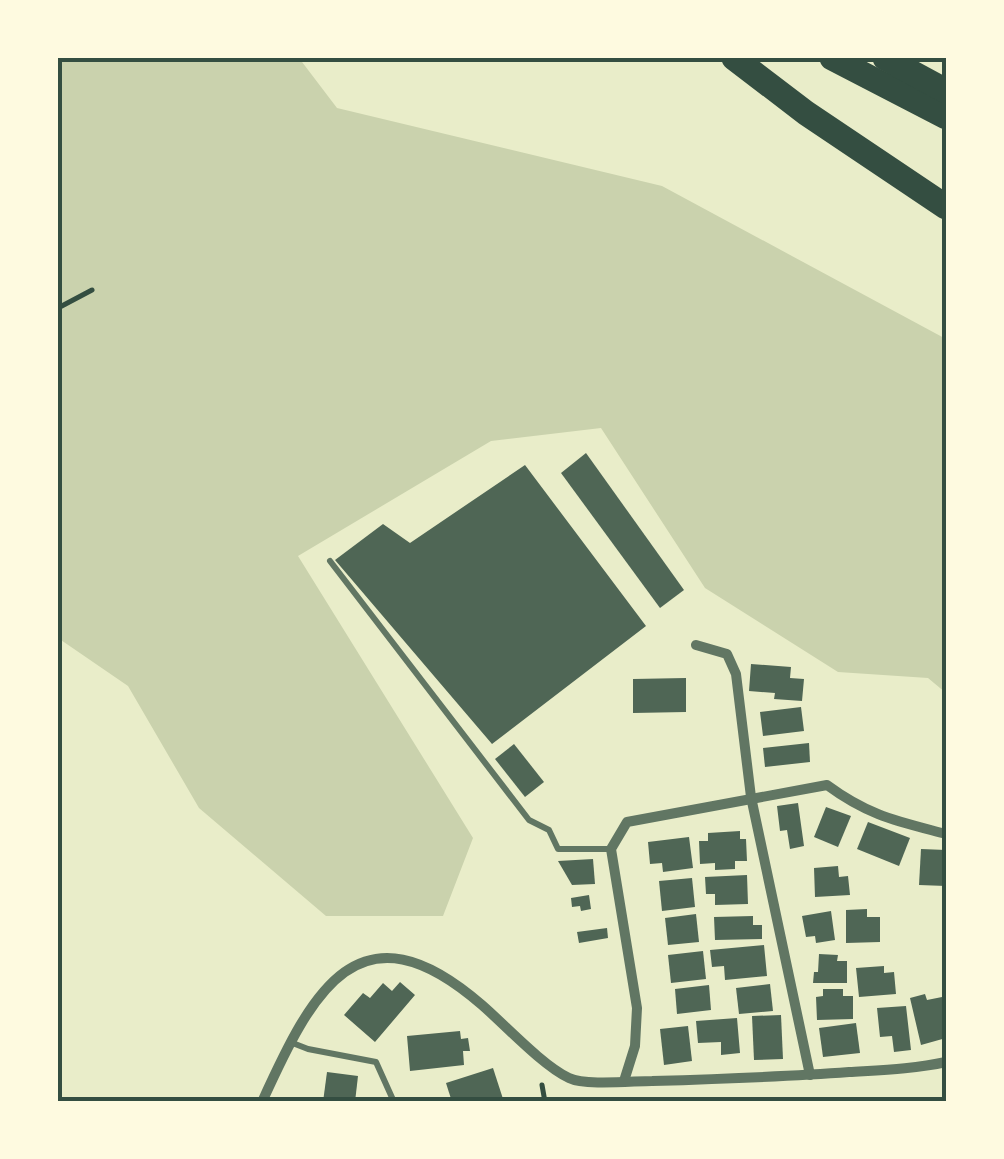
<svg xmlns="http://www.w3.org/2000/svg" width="1004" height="1159" viewBox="0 0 1004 1159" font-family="'Public Sans',sans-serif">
	<rect width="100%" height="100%" fill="#e9edc9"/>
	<!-- green -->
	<polygon fill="#cad2ad" points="58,58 299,58 337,108 662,186 946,339 946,693 928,678 838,672 705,588 601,428 491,441 298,556 473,838 443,916 326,916 199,808 128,686 58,638"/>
	<!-- building -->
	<g fill="#4f6655">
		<polygon points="586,453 684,590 660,608 561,473"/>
		<polygon points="525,465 646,626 492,744 335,560 383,524 410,543"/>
		<polygon points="751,664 791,667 790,678 804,679 802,701 774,699 775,693 749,691"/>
		<polygon points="686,678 686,712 633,713 633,679"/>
		<polygon points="801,707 804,731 763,736 760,712"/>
		<polygon points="809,743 810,762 765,767 763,748"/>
		<polygon points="514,744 544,782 525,797 495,759"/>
		<polygon points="798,803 804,846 790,849 787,830 780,831 777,806"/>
		<polygon points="826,807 851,816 838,847 814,837"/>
		<polygon points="868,822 910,838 899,866 857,849"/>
		<polygon points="740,831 740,839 746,839 747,861 735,861 735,869 715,870 715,863 700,864 699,841 708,841 708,833"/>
		<polygon points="689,837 693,868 663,872 662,863 650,864 648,842"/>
		<polygon points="921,849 946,850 946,886 919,885"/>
		<polygon points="593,859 595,884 572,885 558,861"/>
		<polygon points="838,866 839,877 848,876 850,895 815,897 814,868"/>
		<polygon points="747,875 748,904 715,905 715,894 706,894 705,877"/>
		<polygon points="692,878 695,907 662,911 659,881"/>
		<polygon points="589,895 591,909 581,911 580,906 572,907 571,898"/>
		<polygon points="867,909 867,917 880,917 880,942 846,943 846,910"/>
		<polygon points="831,911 835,940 816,943 815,936 806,937 802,916"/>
		<polygon points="696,914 699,942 668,945 665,918"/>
		<polygon points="753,916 753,925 762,925 762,939 715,940 714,917"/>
		<polygon points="607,928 608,938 579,943 577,932"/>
		<polygon points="764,945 767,976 725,980 724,966 712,967 710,950"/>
		<polygon points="703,951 706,979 671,983 668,955"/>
		<polygon points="819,954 838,955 837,961 847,961 847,983 813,983 814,972 818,972"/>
		<polygon points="884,966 884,973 894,972 896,994 859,997 856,968"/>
		<polygon points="400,982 415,995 375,1042 344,1015 363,993 370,998 383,983 392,991"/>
		<polygon points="770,984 773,1011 739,1014 736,988"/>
		<polygon points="709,985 711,1010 677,1014 675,989"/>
		<polygon points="823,989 843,989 843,996 853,996 853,1019 817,1020 816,997 823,996"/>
		<polygon points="925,994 927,1000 942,997 946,1038 921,1045 910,998"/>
		<polygon points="906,1006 911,1050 894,1052 892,1036 880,1037 877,1008"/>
		<polygon points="781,1015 783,1059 754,1060 752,1016"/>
		<polygon points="737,1018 740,1053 721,1055 721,1042 698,1043 696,1021"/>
		<polygon points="856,1023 860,1053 823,1057 819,1028"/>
		<polygon points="688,1026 692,1061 664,1065 660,1029"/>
		<polygon points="460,1031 461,1039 468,1038 470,1051 463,1051 464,1065 410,1071 407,1036"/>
		<polygon points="493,1068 504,1102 452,1102 446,1083"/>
		<polygon points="327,1072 358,1076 355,1102 323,1102"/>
	</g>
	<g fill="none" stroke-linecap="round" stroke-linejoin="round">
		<!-- path -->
		<g stroke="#344e41" stroke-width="5">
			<polyline points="58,308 92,290"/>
			<polyline points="542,1085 545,1102"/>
		</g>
		<!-- service -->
		<g stroke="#617663" stroke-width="6">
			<polyline points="330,561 529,820 549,830 558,849 611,849"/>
			<polyline points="290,1042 308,1049 376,1062 394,1102"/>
		</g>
		<!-- minor -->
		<g stroke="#617663" stroke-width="10">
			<polyline points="696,645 727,654 736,674 751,797 810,1075"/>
			<path d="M624,1081L635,1046L637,1008L611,849L627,822L827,785C869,816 897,821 946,834"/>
			<path d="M262,1102C312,992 359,898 482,1005C505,1025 543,1066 569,1078C585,1086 633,1081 652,1081C718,1079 783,1077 849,1072C881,1070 914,1069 946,1062"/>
		</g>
		<!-- motorway -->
		<g stroke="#344e41" stroke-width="25">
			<polyline points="734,58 806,113 946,207"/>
			<polyline points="832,58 946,117"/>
			<polyline points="885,58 946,91"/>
		</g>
	</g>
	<!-- border -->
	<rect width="1004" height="1159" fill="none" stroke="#fefae0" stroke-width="120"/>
	<rect x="60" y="60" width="884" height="1039" fill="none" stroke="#344e41" stroke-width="4"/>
</svg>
